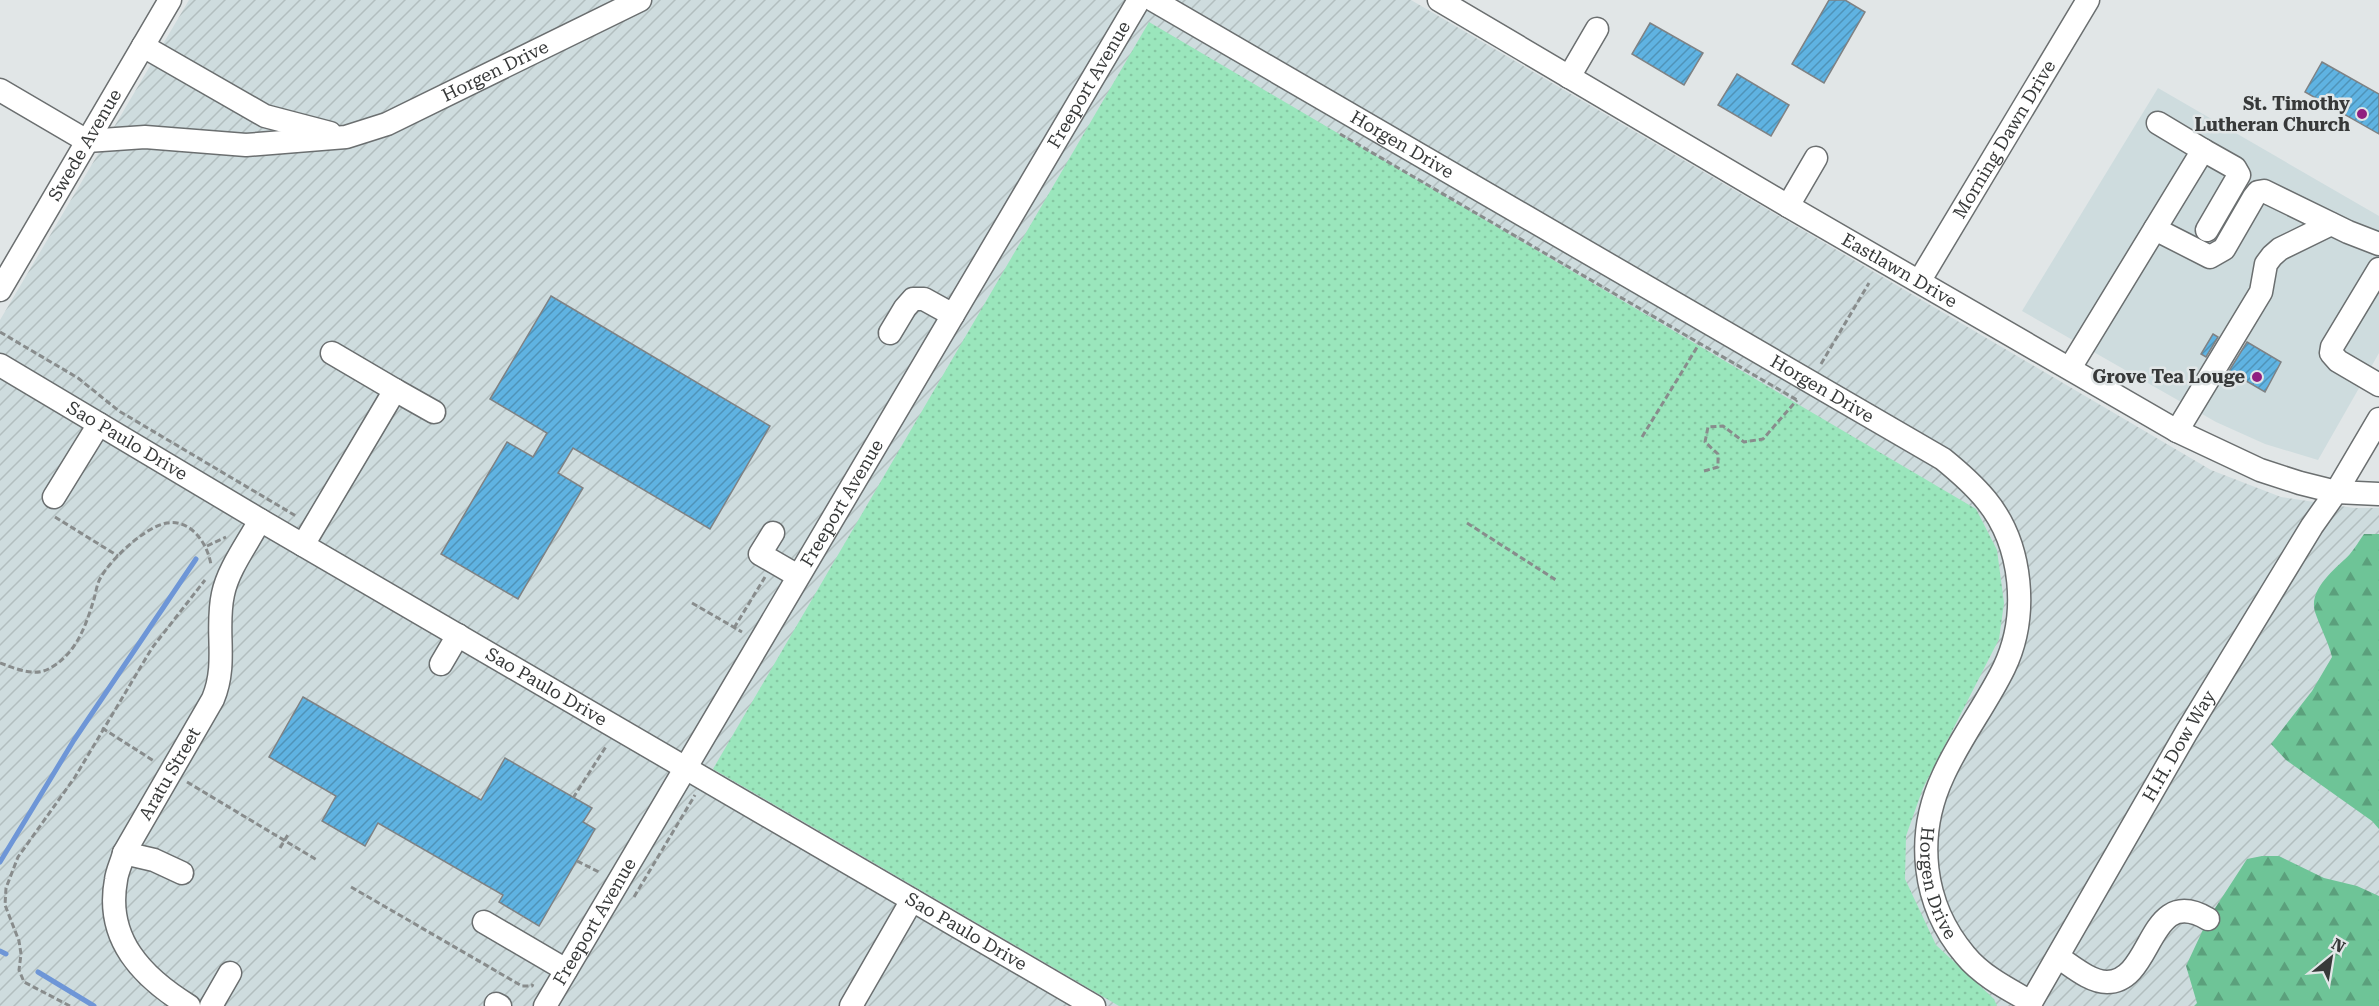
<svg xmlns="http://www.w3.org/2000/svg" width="2379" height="1006" viewBox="0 0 2379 1006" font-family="'Roboto Serif',serif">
	<defs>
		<pattern id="industrial-furrows" width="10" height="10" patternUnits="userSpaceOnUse" patternTransform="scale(1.5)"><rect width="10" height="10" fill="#cedcde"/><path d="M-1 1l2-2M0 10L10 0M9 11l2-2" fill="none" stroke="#b2bebf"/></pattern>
		<pattern id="grass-dots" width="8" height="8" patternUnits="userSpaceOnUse" patternTransform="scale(1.5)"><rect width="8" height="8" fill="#9ae6bc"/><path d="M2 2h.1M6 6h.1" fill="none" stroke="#85c6a2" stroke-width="1.8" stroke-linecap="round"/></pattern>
		<pattern id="forest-firs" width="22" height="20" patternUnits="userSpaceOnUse" patternTransform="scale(1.5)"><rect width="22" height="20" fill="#6ec497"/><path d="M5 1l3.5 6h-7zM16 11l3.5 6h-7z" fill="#5ba07c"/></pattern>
		<pattern id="building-hatch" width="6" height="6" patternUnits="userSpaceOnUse" patternTransform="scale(1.5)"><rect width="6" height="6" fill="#5fb3e2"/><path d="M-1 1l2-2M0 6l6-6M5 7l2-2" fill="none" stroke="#4f93b8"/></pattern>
	</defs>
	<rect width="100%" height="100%" fill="#e1e6e7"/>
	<!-- built -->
	<polygon fill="#cedcde" points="2158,88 2379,216 2379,353 2318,460 2265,444 2216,422 2022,311"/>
	<!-- industrial -->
	<polygon fill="url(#industrial-furrows)" points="189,0 1411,0 2211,470 2281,497 2354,508 2379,508 2379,1006 0,1006 0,320"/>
	<!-- grass -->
	<polygon fill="url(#grass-dots)" points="1149,22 1976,509 1997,550 2004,603 1999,639 1923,788 1906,836 1905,879 1936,945 1994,999 1997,1006 1119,1006 713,769"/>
	<!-- forest -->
	<g fill="url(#forest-firs)">
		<path d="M2364,534H2379V829L2372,821L2286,760L2271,744L2312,691L2332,657C2328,641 2320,627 2315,612C2308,588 2337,568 2350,554C2355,548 2359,541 2364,534Z"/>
		<polygon points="2262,856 2279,856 2324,878 2357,886 2379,896 2379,1006 2194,1006 2197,1003 2186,966 2208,919 2247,859"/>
	</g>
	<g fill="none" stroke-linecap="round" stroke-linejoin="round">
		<!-- stream -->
		<g stroke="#6e96d7" stroke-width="5">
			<polyline points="0,862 74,740 196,559"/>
			<polyline points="0,951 6,954"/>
			<polyline points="38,972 94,1006"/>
		</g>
	</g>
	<!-- building -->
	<g fill="url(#building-hatch)" stroke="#7f8284" stroke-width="1.5">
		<polygon points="1829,0 1845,0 1865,12 1824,83 1792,64"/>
		<polygon points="1650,23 1703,53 1684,85 1632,54"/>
		<polygon points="2322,62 2379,94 2379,134 2305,92"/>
		<polygon points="1737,74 1789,105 1771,136 1718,105"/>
		<polygon points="551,296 770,426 710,529 573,448 558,473 583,488 518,599 441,554 507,442 533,457 547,433 490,399"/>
		<polygon points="2213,334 2218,337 2206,357 2201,354"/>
		<polygon points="2247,342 2281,362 2265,392 2229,371"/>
		<polygon points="303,697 481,800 505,758 592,808 583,822 595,829 539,926 499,902 503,895 378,823 365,846 322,821 336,796 269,757"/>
	</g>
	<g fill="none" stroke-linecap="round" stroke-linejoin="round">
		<defs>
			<g id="minor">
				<path id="s1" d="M1153,0L1943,459C1959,472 1973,484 1986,500C2023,545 2029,616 2004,668C1986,705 1960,738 1943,776C1915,836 1922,904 1965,955C1982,976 2008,989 2031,1002"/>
				<path id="s2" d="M1439,0L1788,206L2177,431L2260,470L2300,483L2336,492L2379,494"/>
				<polyline points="143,46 265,116 330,133"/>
				<polyline points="1569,77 1597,29"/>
				<path id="s3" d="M0,90L87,141L145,137L246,145L346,137L387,124L640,0"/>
				<polyline points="2203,150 2235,168 2239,175 2207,230"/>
				<polyline points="1788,206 1816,158"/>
				<polyline points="2155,229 2210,257 2224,249 2254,197 2258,192 2264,191 2348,232 2379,244"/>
				<polyline points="2379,269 2332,347 2331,353 2338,361 2379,385"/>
				<path id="s4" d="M1920,280L2088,0"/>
				<path id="s5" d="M0,290L170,0"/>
				<polyline points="890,333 905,308 913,299 924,299 953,315"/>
				<path id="s6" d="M0,365L260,520L1094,1006"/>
				<polyline points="2070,368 2203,150 2158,123"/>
				<polyline points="395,390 434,412"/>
				<polyline points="2177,431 2261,292 2266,264 2272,256 2280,249 2331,224"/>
				<polyline points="54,497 99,424"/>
				<polyline points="773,533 760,554 798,576"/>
				<polyline points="303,545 395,390 332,353"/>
				<polyline points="441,664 458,635"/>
				<polyline points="124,853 154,860 182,873"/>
				<polyline points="484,922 566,970"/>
				<path d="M2058,957C2072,966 2090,982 2107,982C2154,982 2147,883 2208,919"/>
				<polyline points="496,1004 500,1006"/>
				<path id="s7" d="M189,1006C142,977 105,939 116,880C117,871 122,862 124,853L213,699C228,663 215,630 223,594C228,569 248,543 260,520"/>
				<polyline points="211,1006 230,973"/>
				<path id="s8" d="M545,1006L1139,0"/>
				<polyline points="851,1006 912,900"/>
				<path id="s9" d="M2029,1006L2186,733L2312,526L2336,492L2379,419"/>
			</g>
		</defs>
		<!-- minor casing -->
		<use href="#minor" stroke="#6b6f70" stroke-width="25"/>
		<!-- path -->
		<g stroke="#888c8c" stroke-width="3" stroke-dasharray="6 3" stroke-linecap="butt">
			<polyline points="1340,134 1797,400"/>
			<polyline points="0,332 78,378 119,411 296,516"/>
			<polyline points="1821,364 1869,283"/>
			<polyline points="1642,437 1699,344"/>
			<polyline points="1704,471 1718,467 1718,454 1705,442 1708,427 1723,426 1744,442 1763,439 1797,400"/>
			<polyline points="55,517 118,556"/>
			<polyline points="1467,523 1556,580"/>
			<polyline points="207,546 226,537"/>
			<polyline points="692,603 742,632"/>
			<polyline points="734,628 765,577"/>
			<path d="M0,663C17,669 36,678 52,667C77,652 86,625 94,599C96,592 97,583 101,577C111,559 146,526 167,523C192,519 208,545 211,565"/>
			<polyline points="102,728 154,761"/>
			<polyline points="187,782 317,860"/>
			<polyline points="573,798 607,745"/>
			<polyline points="280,848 289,833"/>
			<polyline points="577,861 601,873"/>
			<polyline points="351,887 522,986 532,986 533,984"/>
			<polyline points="634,897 695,795"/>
			<polyline points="70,1006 24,982 19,970 21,954 19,941 5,905 6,888 18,857 75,777 152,648 205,580"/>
		</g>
		<!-- minor -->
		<use href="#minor" stroke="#fff" stroke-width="22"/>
	</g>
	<!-- markers -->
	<g fill="#901f80" stroke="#e1e6e7" stroke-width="2">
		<circle cx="2362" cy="114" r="6"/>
		<circle cx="2257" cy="377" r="6"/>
	</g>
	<g text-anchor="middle" stroke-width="5" stroke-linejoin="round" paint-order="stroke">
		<!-- street labels -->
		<g font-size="18" fill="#373939" stroke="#e1e6e7">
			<text dy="6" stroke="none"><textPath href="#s3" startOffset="524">Horgen Drive</textPath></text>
			<text dy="6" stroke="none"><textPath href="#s8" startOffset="1070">Freeport Avenue</textPath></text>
			<text dy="6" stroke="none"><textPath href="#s4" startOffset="164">Morning Dawn Drive</textPath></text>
			<text dy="6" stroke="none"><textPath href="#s5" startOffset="168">Swede Avenue</textPath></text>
			<text dy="6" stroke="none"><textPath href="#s1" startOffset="288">Horgen Drive</textPath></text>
			<text dy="6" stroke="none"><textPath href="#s2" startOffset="534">Eastlawn Drive</textPath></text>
			<text dy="6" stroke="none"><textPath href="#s1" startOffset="774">Horgen Drive</textPath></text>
			<text dy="6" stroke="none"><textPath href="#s6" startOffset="148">Sao Paulo Drive</textPath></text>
			<text dy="6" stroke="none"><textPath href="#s8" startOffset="584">Freeport Avenue</textPath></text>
			<text dy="6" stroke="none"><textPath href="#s6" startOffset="634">Sao Paulo Drive</textPath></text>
			<text dy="6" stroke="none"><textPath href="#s9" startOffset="300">H.H. Dow Way</textPath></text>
			<text dy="6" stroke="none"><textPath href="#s7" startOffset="276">Aratu Street</textPath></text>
			<text dy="6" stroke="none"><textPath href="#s1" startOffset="1386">Horgen Drive</textPath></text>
			<text dy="6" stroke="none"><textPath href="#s8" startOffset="98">Freeport Avenue</textPath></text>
			<text dy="6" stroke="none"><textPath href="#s6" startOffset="1120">Sao Paulo Drive</textPath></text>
		</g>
		<!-- poi labels -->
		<g font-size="18" font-weight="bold" fill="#373939" stroke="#e1e6e7" text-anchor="end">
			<text x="2350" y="110">St. Timothy<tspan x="2350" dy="21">Lutheran Church</tspan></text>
			<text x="2245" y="383">Grove Tea Louge</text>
		</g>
	</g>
	<!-- north arrow -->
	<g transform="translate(2331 958) rotate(30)" stroke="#e1e6e7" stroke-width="4.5" paint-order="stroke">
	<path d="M0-4.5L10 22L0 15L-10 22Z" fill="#373939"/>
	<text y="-9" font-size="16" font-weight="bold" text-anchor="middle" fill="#373939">N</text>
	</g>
</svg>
